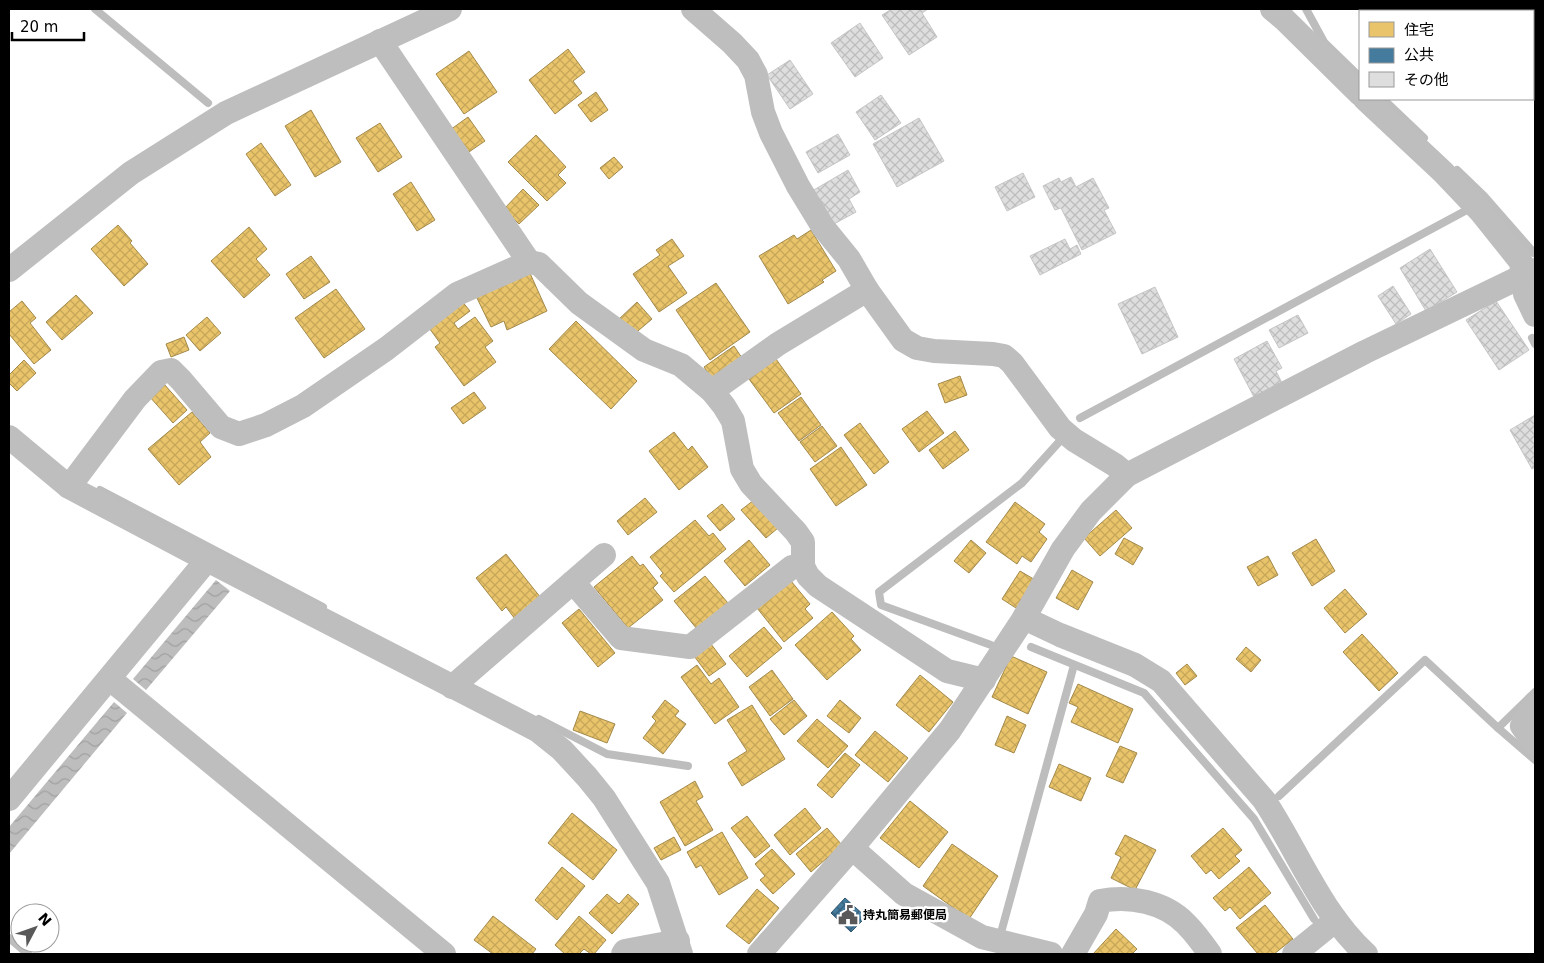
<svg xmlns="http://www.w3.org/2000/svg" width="1544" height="963" viewBox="0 0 1544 963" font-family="'DejaVu Sans','Noto Sans JP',sans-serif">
	<defs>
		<pattern id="water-waves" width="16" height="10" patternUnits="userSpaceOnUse" patternTransform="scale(1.25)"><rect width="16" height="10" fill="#bdbdbd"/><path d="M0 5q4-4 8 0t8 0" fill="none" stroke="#a1a1a1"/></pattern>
		<pattern id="homes-cross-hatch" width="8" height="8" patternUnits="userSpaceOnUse" patternTransform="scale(1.25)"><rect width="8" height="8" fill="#e9c46a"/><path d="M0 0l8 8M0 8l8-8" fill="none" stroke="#c6a75a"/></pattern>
		<pattern id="public-cross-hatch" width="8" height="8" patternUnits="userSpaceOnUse" patternTransform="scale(1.25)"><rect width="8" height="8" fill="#457b9d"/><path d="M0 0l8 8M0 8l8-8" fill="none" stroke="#37627e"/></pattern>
		<pattern id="building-cross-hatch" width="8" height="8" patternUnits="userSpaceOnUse" patternTransform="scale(1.25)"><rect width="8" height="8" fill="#dedede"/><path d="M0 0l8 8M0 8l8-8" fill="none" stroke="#bdbdbd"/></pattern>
	</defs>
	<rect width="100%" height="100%" fill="#fff"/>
	<!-- water -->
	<g fill="url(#water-waves)">
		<polygon points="216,580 230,591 146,690 133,679"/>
		<polygon points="114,702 127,713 9,854 9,827"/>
	</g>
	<!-- homes -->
	<g fill="url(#homes-cross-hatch)" stroke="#a3894a">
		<polygon points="568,49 585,72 573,81 582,93 555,114 529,80"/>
		<polygon points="469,51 497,92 464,114 436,74"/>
		<polygon points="596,92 608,110 591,122 578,105"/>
		<polygon points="311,110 341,162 315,177 285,126"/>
		<polygon points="468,117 485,141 466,154 450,130"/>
		<polygon points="380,123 402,157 378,172 356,138"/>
		<polygon points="536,135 566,167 558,175 566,183 547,201 508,162"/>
		<polygon points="261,143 291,185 275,196 246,154"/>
		<polygon points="614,157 623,167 609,179 600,168"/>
		<polygon points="411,182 435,220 417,231 393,194"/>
		<polygon points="523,189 539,205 519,224 504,209"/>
		<polygon points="118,225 132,241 130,243 148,264 124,286 91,249"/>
		<polygon points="249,227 267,249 256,259 270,275 244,298 211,261"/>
		<polygon points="811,230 836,271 822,280 824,282 788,304 759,256 794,235 797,239"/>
		<polygon points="672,239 684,256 668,266 687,293 659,312 633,274 660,255 656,250"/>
		<polygon points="311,256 330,282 304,299 286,274"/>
		<polygon points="529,271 547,311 507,330 504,321 491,327 476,296"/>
		<polygon points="716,283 750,332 710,360 676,310"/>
		<polygon points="336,289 365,329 324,358 295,318"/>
		<polygon points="76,295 93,313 62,340 46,322"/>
		<polygon points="461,300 470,311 454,323 458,329 475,317 493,341 485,347 496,362 464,386 435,347 440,343 427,325"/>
		<polygon points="22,301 36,318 30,323 51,350 34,364 9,334 9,312"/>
		<polygon points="637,302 652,319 632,336 618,320"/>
		<polygon points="207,317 221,333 200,351 186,335"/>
		<polygon points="576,321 637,381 611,409 549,349"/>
		<polygon points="184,337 189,350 171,357 166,344"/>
		<polygon points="734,346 744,361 714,382 704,367"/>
		<polygon points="776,359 801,394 774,413 749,379"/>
		<polygon points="24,360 36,373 17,391 9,383 9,375"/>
		<polygon points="960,376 967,395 945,403 938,384"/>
		<polygon points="164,384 187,410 173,423 149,396"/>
		<polygon points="474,392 486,408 463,424 451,408"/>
		<polygon points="801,397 821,425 799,441 778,413"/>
		<polygon points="927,411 944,433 919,452 902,429"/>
		<polygon points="192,412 210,433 200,442 211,457 179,485 148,449"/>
		<polygon points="860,423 889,462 874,474 844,435"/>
		<polygon points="822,426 837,446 815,462 800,442"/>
		<polygon points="955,431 969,450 943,469 929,450"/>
		<polygon points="674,432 688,450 692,446 708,467 679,490 649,451"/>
		<polygon points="841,447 867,485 836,506 810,469"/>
		<polygon points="645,498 657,512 628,535 617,521"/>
		<polygon points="754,500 778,528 766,538 741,510"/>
		<polygon points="1015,502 1045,524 1039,532 1047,539 1031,562 1022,556 1017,564 986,542"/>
		<polygon points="722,504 735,519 720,531 707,516"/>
		<polygon points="1116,510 1132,528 1100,556 1084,538"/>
		<polygon points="695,520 709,536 713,533 726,549 674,592 660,576 663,573 650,557"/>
		<polygon points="1124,538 1143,548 1133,565 1115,554"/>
		<polygon points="1316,539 1335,571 1312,586 1292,553"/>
		<polygon points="749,540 770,565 745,586 724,561"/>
		<polygon points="971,540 986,553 969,573 954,561"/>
		<polygon points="506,554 541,598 515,619 506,607 502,611 476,578"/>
		<polygon points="632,556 640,566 643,564 658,583 653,588 663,600 628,628 594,587"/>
		<polygon points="1268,556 1278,575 1258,586 1247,567"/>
		<polygon points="1072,570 1093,582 1078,610 1056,598"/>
		<polygon points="1020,571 1037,581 1019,610 1002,599"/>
		<polygon points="705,576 728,603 697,629 674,601"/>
		<polygon points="791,581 810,604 805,609 813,618 784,642 757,608"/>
		<polygon points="1345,589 1367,614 1345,633 1324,608"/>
		<polygon points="579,609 615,653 598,667 562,623"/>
		<polygon points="832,612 854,636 851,639 861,650 827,680 795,645"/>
		<polygon points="764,627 782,648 747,677 729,656"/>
		<polygon points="1362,634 1398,673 1379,691 1343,652"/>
		<polygon points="711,644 726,664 709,676 694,656"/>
		<polygon points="1246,647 1261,660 1251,672 1236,659"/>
		<polygon points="1011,656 1047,672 1028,714 992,697"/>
		<polygon points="1187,664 1197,676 1185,685 1176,673"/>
		<polygon points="697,665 711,684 719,678 739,707 715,724 681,677"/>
		<polygon points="772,670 793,699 770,716 749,687"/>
		<polygon points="920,675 953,702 929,732 896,705"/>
		<polygon points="1078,684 1133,709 1118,743 1071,722 1078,707 1069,703"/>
		<polygon points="665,700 679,711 675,716 686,724 663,754 643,738 656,721 652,717"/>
		<polygon points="794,700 807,716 784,735 770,719"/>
		<polygon points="840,700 861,718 849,733 827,716"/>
		<polygon points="752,705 785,759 742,786 728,763 747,751 727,720"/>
		<polygon points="580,711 615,724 607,743 573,730"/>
		<polygon points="1007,716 1026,725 1014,753 995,745"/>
		<polygon points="817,719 848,746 828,768 797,741"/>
		<polygon points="875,731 908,758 888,782 855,755"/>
		<polygon points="1120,746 1137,753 1123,783 1106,776"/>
		<polygon points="845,753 860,765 832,798 817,785"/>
		<polygon points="1059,764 1091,778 1081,801 1049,787"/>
		<polygon points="695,781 703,797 696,801 713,830 685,846 660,802"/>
		<polygon points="910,801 948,832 919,868 880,838"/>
		<polygon points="805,808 821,828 790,855 774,835"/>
		<polygon points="572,813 617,850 593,880 548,843"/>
		<polygon points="747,816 770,846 755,858 731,828"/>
		<polygon points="827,828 842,845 811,872 796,854"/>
		<polygon points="1223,828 1242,850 1235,856 1240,861 1219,879 1211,870 1206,874 1191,856"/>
		<polygon points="722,832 748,878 719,895 701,865 696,868 687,852"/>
		<polygon points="1125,835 1156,850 1135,890 1111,878 1121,857 1115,854"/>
		<polygon points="674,837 681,850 661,860 654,848"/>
		<polygon points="952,844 998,876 969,919 923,886"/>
		<polygon points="772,849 795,874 773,894 760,880 765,876 755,864"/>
		<polygon points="562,867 585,886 557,920 535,900"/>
		<polygon points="1249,867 1271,893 1240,919 1230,907 1225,911 1213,898"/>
		<polygon points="757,889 779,908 749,944 726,926"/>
		<polygon points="607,894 619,904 628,894 639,904 612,934 589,913"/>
		<polygon points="1265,905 1293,939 1274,954 1258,954 1236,928"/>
		<polygon points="493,916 536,949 532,954 493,954 474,940"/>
		<polygon points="579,916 606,940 594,954 591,954 584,949 579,954 565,954 555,945"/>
		<polygon points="1116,929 1137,949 1132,954 1093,954"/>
	</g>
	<!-- public -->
	<polygon fill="url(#public-cross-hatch)" stroke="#30566e" points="845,898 866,917 851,932 831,913"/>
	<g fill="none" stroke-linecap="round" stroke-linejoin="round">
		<!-- stream -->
		<g stroke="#bdbdbd" stroke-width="8">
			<polyline points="95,9 208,103"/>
			<polyline points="1306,9 1324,42 1360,77"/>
			<polyline points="1383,99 1424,138"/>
			<polyline points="1457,170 1484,196 1534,253"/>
			<polyline points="1532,338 1535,344"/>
			<polyline points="1080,418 1465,211"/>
			<polyline points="100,490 323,607"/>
			<polyline points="991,645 881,605 879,592 1022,483 1059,442"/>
			<polyline points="1031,647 1144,693 1254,819 1314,919"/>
			<polyline points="539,719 607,754 688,766"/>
			<polyline points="1498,728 1535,692"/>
			<polyline points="1279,796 1425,660 1498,728 1535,760"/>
			<polyline points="1002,929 1074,665"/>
			<polyline points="9,938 28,954"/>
		</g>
	</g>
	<!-- building -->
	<g fill="url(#building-cross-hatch)" stroke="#c6c6c6">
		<polygon points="892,9 928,9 922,13 937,37 909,55 882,15"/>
		<polygon points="860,23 883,58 855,77 831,43"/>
		<polygon points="790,60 813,94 790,109 767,75"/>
		<polygon points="881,95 901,123 875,140 856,112"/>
		<polygon points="919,118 944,161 897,187 873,144"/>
		<polygon points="838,134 850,155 818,173 806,152"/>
		<polygon points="848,170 860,192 849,199 856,212 832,225 812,191"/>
		<polygon points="1023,173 1035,197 1007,211 995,187"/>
		<polygon points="1071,177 1076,187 1093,178 1109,208 1104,210 1116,233 1082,250 1061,208 1055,210 1043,186 1059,178 1061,182"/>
		<polygon points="1065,239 1070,249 1077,245 1081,254 1040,275 1030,256"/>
		<polygon points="1430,249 1457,292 1426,311 1400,268"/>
		<polygon points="1393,286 1411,314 1396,324 1378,296"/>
		<polygon points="1155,287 1178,337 1142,354 1118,304"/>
		<polygon points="1496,301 1529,350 1499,370 1466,320"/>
		<polygon points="1298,315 1308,333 1279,348 1269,330"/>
		<polygon points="1267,341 1282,368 1276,371 1282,383 1254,397 1234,359"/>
		<polygon points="1535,415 1535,467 1532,469 1510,430"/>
	</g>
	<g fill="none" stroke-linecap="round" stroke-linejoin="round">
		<!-- street -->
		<g stroke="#bebebe" stroke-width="24">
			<polyline points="693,9 732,43 748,60 756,75 763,112 771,133 798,186 823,227 849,259 867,290 903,340 917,348 934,351 993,354 1004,356 1012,363 1060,428 1074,440 1115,465 1127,475"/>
			<polyline points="1272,9 1284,19 1360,94"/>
			<polyline points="380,41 529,262"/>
			<polyline points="1365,99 1443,172 1481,212 1521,262 1525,294 1535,315"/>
			<polyline points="9,270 131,173 226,113 450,9"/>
			<polyline points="712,391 778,344 867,290"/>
			<polyline points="9,437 69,487 207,560 537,730 562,750 587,777 604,798 658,883 681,954"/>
			<polyline points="69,487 135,399 161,372 171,370 181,380 221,427 239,434 266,425 303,406 386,349 457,294 529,262 539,264 579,303 644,350 681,365 712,391 724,406 733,421 742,469 751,484 796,532 803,542 803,566 808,576 818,586 947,671 984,680"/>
			<polyline points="573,582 621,638 690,647 792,567 803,566"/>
			<path d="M1024,618L1060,635L1135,665L1161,681L1264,800C1298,851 1320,912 1366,954"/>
			<polyline points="110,679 444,954"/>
			<polyline points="452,687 604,555"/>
			<polyline points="1535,707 1522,726 1535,744"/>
			<polyline points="9,799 207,560"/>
			<polyline points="852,848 904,894 982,937 1051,954"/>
			<polyline points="623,954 625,951 678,941"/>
			<polyline points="759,954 852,848 950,730 1024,618 1063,549 1091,511 1127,475 1365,352 1535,270"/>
			<path d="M1073,954L1096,914L1100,901C1130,895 1165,902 1186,924C1195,933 1203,944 1210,954"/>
			<polyline points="1294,954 1336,920"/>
		</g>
	</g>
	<!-- icons -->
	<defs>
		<symbol id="civic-bare" viewBox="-9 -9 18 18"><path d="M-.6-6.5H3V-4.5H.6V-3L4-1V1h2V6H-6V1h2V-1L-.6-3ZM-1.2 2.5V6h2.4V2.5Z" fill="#595959" stroke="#fff" stroke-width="2.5" paint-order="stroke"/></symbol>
	</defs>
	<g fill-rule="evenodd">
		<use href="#civic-bare" x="834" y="901" width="28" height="28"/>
	</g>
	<g text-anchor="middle" stroke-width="5" stroke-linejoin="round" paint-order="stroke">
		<!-- poi labels -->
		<g font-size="12" font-weight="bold" fill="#000" stroke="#fff" text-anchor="start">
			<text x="863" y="919">持丸簡易郵便局</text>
		</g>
	</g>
	<!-- border -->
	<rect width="1544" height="963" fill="none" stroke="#000000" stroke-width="20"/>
	<!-- legend -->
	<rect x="1359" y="10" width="175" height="90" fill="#ffffff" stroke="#999999"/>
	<rect x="1369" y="22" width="25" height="15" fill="#e9c46a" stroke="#999999"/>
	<text x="1404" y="35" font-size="15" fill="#000000">住宅</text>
	<rect x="1369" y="48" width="25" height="15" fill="#457b9d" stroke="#999999"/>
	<text x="1404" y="60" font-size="15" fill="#000000">公共</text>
	<rect x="1369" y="72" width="25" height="15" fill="#dedede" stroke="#999999"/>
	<text x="1404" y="85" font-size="15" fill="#000000">その他</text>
	<!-- north arrow -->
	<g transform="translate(35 928) rotate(49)"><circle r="24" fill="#ffffff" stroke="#999999"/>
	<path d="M0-4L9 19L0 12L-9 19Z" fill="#595959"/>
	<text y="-8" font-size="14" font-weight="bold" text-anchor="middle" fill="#000000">N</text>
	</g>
	<!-- scale -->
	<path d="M12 32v8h72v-8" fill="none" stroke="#000000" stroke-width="2.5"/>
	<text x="20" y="32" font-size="15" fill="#000000" stroke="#ffffff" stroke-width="4" paint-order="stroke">20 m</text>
</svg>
